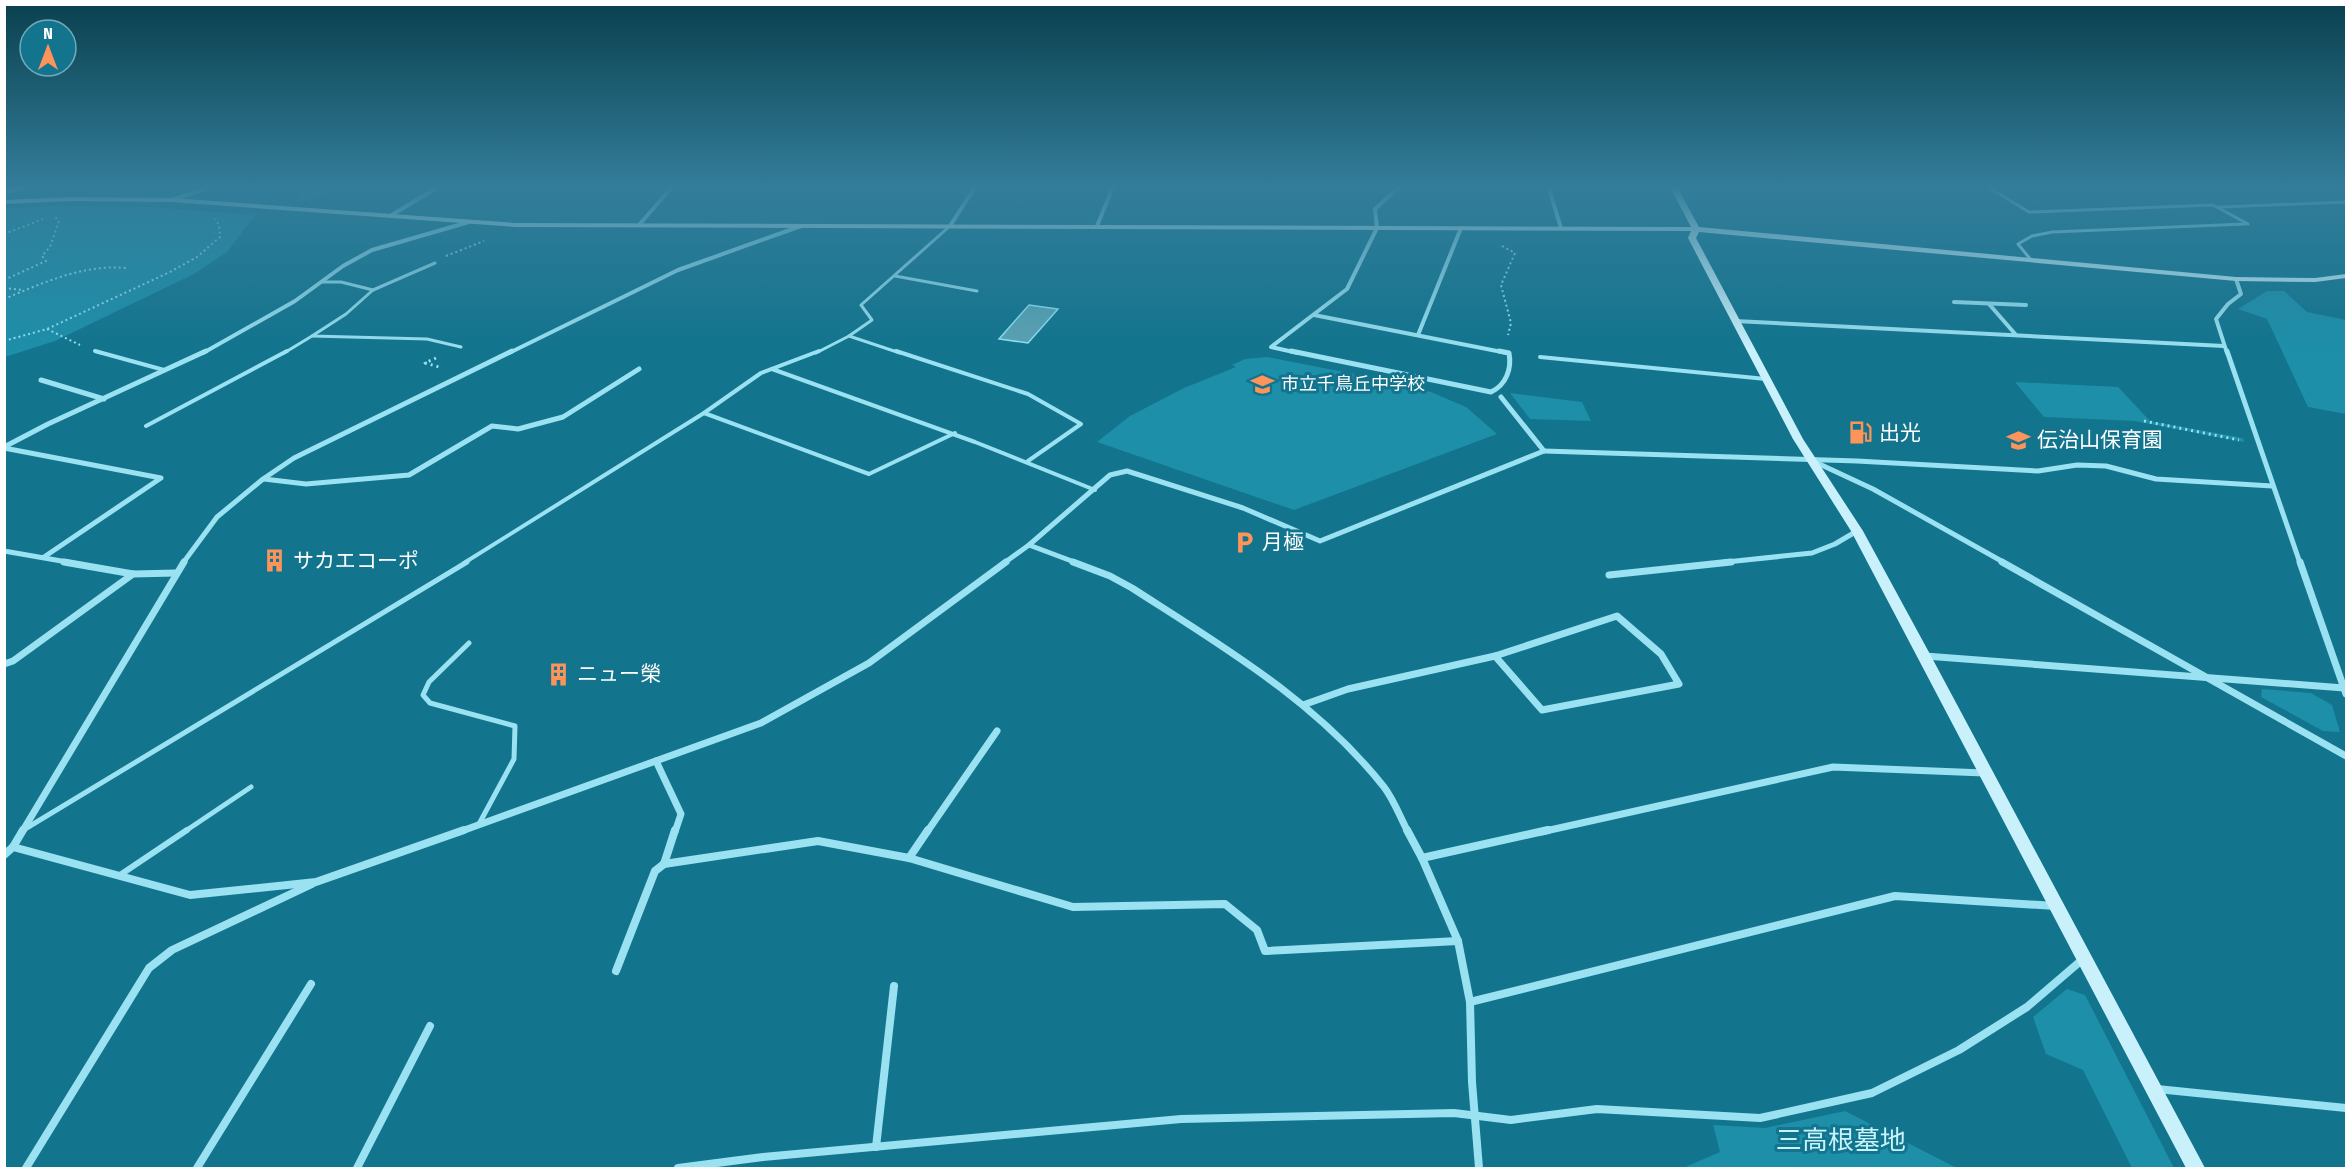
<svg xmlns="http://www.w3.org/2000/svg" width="2351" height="1173" viewBox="0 0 2351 1173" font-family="'Fira Sans Condensed','Noto Sans JP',sans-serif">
	<rect width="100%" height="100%" fill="#12748d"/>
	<!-- green -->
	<g fill="#1d8fa9">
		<polygon points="278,187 336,187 309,201 299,198 299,193 307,188"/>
		<polygon points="53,206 148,207 255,215 227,252 194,274 55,341 5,357 5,209"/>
		<polygon points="2267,291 2284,291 2307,312 2346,320 2346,414 2308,407 2267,319 2238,309"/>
		<polygon points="1267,357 1400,383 1431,392 1466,407 1497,434 1294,510 1097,442 1130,416 1184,388 1236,367 1232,365 1245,359"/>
		<polygon points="2015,382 2118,387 2150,421 2243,438 2244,442 2135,421 2044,417"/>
		<polygon points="1510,393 1582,402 1591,421 1530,419"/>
		<polygon points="2262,689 2311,693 2332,705 2340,732 2323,731 2261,697"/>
		<polygon points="2067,989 2085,995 2174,1168 2132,1168 2083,1070 2046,1054 2033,1017"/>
		<polygon points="1845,1111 1957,1168 1683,1168 1720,1152 1713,1125 1765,1128"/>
	</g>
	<!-- water -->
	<polygon fill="#5ba3b3" stroke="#8ce3f5" stroke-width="1.5" points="1029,305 1058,309 1028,343 999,339"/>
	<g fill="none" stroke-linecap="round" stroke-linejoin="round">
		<!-- path-far1 -->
		<g stroke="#9ae1f1" stroke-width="2" stroke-dasharray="2 3" stroke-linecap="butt">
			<polyline points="4,234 43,219"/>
			<polyline points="1502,246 1515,253 1501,285 1511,323 1508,335"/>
			<polyline points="446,256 484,241"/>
			<polyline points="4,280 46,261 42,256 50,247 59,221 55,217"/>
			<polyline points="4,288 24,290"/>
			<path d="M4,299C43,283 83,264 126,268"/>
			<polyline points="47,329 80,345"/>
			<polyline points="4,341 47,329 170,272 197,257 220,237 219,225 215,219"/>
		</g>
		<!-- path -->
		<g stroke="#9ae1f1" stroke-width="3" stroke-dasharray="2 4" stroke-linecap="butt">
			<polyline points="436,358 425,363 439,367"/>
			<polyline points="2144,421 2239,440"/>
		</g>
		<!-- lane-far3 -->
		<g stroke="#9ae1f1" stroke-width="3">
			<polyline points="1988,187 2029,212 2213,205 2248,224"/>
			<polyline points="2220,207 2346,202"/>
			<polyline points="2031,260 2018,244 2032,236 2052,232 2245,224"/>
			<polyline points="435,263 373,290 346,314 312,336 427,339 461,347"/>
			<polyline points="895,276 977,291"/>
			<polyline points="321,282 341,282 373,290"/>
			<polyline points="849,336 872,320 861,305 950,226"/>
			<polyline points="95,351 101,353"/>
			<polyline points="284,353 312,336"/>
			<polyline points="816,353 849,336 900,353"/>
		</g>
		<!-- lane-far2 -->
		<g stroke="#9ae1f1" stroke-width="4">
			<polyline points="95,351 164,370"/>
			<polyline points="896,351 1028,394 1081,424 1028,461"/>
			<polyline points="1540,357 1766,379"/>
			<polyline points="772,369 975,442 1095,490"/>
			<polyline points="704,413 869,474 955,433"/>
			<polyline points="146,426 287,351"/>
			<polyline points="464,563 704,413 761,373 819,351"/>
		</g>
		<!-- lane-far1 -->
		<g stroke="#9ae1f1" stroke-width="5">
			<polyline points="469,643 429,682 423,695 430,703 515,726 514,759 479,824"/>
			<polyline points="25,829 467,562"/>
			<polyline points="184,832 251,787"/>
		</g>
		<!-- lane -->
		<polyline stroke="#9ae1f1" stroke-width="6" points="120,875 187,830"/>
		<!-- street-far3 -->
		<g stroke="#9ae1f1" stroke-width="4">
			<polyline points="4,192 26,187"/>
			<polyline points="1550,192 1561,228"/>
			<polyline points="172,200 209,187"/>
			<polyline points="390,216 438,187"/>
			<polyline points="639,225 672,187"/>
			<polyline points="950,226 975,187"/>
			<polyline points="1097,226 1113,187"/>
			<polyline points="1954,302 2026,305"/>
			<polyline points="1989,304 2016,335"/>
			<polyline points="1314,315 1507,353"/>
			<polyline points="1735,321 2224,346"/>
			<polyline points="1418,335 1461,228"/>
			<polyline points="203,353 295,301 343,266 372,250 469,222"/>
			<polyline points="509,353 678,270 801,226"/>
			<polyline points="1298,353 1271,347 1347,289 1377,228 1375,209 1399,187"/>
			<polyline points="2227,353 2216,319 2228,304 2241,294 2236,279"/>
		</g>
		<!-- street-far2 -->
		<g stroke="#9ae1f1" stroke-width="5">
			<path d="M1291,351L1491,392C1506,385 1512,369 1509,353L1499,351"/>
			<polyline points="2227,351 2300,563"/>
			<polyline points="41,380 104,399"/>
			<polyline points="4,447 48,424 206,351"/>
			<polyline points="4,448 161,478 44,557"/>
			<polyline points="1544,451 1857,461 2038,471 2077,465 2106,466 2156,479 2272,486"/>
			<polyline points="1815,462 1873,489 2005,563"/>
			<polyline points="264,479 306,484 409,475 492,426 518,429 563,417 639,369"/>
			<polyline points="1029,545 1077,563"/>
			<polyline points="4,551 73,563"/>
			<polyline points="183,563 217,517 263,479 294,458 512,351"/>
			<polyline points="1004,563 1029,545 1110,475 1127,471 1243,508 1320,541 1544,451 1501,397"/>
			<polyline points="1717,563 1812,553 1835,544 1857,531"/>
		</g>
		<!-- street-far1 -->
		<g stroke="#9ae1f1" stroke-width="7">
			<polyline points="64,562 133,574 176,573"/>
			<path d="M1073,562L1110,576L1132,588C1222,646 1316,701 1384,787C1394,800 1400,817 1408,832"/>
			<polyline points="2002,562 2346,756"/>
			<polyline points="2300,562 2346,694"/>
			<polyline points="1609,575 1731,562"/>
			<polygon points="1617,616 1661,654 1679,684 1542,710 1495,656"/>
			<polyline points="1925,656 2344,688"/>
			<polyline points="4,664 13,661 133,574"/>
			<polyline points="1303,705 1348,689 1495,656"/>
			<polyline points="656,761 681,814 675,832"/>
			<polyline points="22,832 184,562"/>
			<polyline points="459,832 761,723 869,663 1006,562"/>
			<polyline points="927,832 997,731"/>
			<polyline points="1541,832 1833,767 1984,773"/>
		</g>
		<!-- street -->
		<g stroke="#9ae1f1" stroke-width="8">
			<polyline points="1407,830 1422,858 1458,941 1470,1002 1472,1082 1479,1168"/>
			<polyline points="13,847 190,895 316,882 464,830"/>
			<polyline points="4,855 13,847 23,830"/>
			<polyline points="909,858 928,830"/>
			<polyline points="1422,858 1548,830"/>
			<polyline points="664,864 818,841 909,858 1073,907 1225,904 1257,930 1265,951 1458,941"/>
			<polyline points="616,971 655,871 664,864 675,830"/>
			<polyline points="1470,1002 1895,896 2056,906"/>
			<polyline points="2157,1089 2346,1108"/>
			<polyline points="876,1147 894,986"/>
			<polyline points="26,1168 149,968 172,950 312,884"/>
			<polyline points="197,1168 311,984"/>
			<polyline points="357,1168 430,1026"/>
			<polyline points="678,1168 763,1157 1181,1119 1454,1113 1511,1120 1597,1109 1760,1118 1872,1093 1959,1050 2027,1007 2083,959"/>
		</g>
		<!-- secondary -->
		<polygon fill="#c9f1fc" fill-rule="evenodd" points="1670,187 1677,187 1699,227 2236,277 2315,278 2346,274 2346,278 2315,282 2236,281 1699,232 1696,238 1803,439 1863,531 1931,656 2205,1168 2186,1168 1851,531 1793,439 1688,238 1691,231 516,227 172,202 72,201 4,204 4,200 72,197 172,198 516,223 1691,227"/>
	</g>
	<!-- sky -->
	<linearGradient id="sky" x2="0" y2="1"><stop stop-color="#0a404e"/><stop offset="0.53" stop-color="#337d9a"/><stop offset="1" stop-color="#337d9a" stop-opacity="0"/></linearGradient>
	<rect width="2351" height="351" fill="url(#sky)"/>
	<!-- icons -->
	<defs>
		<symbol id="school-bare" viewBox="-9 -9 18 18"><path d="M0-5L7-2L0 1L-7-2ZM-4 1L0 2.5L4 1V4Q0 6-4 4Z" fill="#ff945b" stroke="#12748d" stroke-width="2.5" paint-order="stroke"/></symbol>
		<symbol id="fuel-bare" viewBox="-9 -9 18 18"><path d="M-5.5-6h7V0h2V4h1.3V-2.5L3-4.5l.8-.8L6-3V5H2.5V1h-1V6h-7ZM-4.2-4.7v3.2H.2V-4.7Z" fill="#ff945b" stroke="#12748d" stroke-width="2.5" paint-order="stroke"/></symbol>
		<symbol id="parking-bare" viewBox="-9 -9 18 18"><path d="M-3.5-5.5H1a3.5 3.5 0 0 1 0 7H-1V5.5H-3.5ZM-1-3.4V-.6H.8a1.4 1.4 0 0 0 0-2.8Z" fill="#ff945b" stroke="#12748d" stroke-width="2.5" paint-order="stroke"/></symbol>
		<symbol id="building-bare" viewBox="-9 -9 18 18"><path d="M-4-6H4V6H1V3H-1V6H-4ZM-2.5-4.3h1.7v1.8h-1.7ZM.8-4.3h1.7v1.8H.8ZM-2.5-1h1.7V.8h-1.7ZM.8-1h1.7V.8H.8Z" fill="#ff945b" stroke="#12748d" stroke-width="2.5" paint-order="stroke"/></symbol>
	</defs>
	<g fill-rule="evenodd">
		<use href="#school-bare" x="1246" y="368" width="33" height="33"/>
		<use href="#fuel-bare" x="1844" y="416" width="33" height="33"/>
		<use href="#school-bare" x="2002" y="424" width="33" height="33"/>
		<use href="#parking-bare" x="1228" y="526" width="33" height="33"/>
		<use href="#building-bare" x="258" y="544" width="33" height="33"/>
		<use href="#building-bare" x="542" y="658" width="33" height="33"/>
	</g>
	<g text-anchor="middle" stroke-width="6" stroke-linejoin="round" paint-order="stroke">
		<!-- far-poi labels -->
		<g font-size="18" fill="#fff" stroke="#12748d" text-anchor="start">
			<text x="1281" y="390">市立千鳥丘中学校</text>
		</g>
		<!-- poi labels -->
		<g font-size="21" fill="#fff" stroke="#12748d" text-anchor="start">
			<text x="1879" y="440">出光</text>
			<text x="2037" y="447">伝治山保育園</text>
			<text x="1262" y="549">月極</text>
			<text x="293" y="568">サカエコーポ</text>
			<text x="577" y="681">ニュー榮</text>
		</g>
		<!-- near-park labels -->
		<g font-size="26" fill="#c7f3fc" stroke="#12748d">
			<text x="1841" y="1149">三高根墓地</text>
		</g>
	</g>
	<!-- border -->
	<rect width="2351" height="1173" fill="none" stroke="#ffffff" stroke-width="12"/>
	<!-- north arrow -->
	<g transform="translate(48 48)"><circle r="28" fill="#12748d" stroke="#71acbb" stroke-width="1.5"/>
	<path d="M0-4.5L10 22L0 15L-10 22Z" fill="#ff945b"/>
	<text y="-9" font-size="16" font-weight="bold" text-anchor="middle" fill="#ffffff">N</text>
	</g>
</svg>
